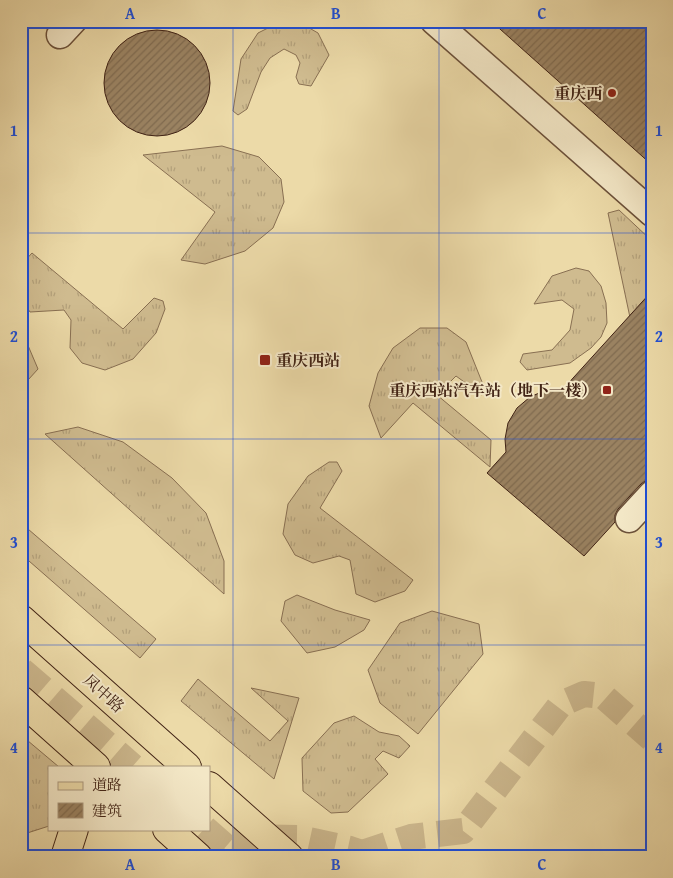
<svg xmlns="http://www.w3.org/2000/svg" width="673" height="878" viewBox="0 0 673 878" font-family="'Gentium Book Plus','Noto Serif SC',serif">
	<defs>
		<pattern id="grass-tufts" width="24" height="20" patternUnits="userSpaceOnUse" patternTransform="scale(1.25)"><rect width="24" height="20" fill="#cfbb8f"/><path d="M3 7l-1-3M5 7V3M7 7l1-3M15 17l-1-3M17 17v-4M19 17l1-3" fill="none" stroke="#b3a07a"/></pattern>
		<pattern id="building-hatch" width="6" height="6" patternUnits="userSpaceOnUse" patternTransform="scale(1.25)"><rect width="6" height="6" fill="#9a8261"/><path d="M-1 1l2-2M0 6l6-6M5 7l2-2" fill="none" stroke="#7f6a4f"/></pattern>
	</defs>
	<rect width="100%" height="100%" fill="#ecdaa8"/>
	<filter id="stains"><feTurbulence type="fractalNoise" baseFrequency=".004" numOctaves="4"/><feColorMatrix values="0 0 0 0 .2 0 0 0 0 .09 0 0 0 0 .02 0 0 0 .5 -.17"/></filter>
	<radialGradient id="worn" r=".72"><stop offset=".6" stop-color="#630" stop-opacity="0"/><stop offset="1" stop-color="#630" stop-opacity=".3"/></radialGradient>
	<!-- grass -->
	<g fill="url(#grass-tufts)" stroke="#886f52">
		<polygon points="282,21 297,21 318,33 329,55 311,86 299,84 296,77 300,63 296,55 284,49 270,58 261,72 247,109 238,115 233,111 241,59 258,33"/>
		<polygon points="222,146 259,157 281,179 284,202 273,228 245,251 205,264 181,260 215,212 143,155"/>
		<polygon points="619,210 652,241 652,356 636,346 608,213"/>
		<polygon points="32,253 123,329 154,298 163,301 165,309 156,333 133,359 105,370 82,363 70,348 71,320 64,310 30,312 21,299 21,273 22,264"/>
		<polygon points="576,268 589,271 601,286 606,303 607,323 601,337 591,348 570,363 527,370 520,362 523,354 552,350 570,330 574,309 562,300 534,304 552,276"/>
		<polygon points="420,328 447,328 466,342 482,382 482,395 456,376 437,395 491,440 490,467 413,403 381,438 369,406 378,373 393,348"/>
		<polygon points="21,329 38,369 28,380 21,381"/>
		<polygon points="78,427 123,442 172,478 206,513 224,561 224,594 45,434"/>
		<polygon points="329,462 337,462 342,471 320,508 413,580 405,591 375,602 356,594 350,560 339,556 313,563 295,555 283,534 288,504 308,476"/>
		<polygon points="21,523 156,639 140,658 21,554"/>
		<polygon points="297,595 335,610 370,620 364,630 335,647 307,653 281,621 285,601"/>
		<polygon points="432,611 479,624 483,654 418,734 380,703 368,670 400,623"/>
		<polygon points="198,679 270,741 288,721 251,688 299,698 274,779 181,701"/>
		<polygon points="354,716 379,732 399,736 410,746 399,758 383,751 375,759 388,774 348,812 331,813 303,791 302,758 334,723"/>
		<polygon points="21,735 59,767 49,767 49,826 21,835"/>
	</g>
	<!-- building -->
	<g fill="url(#building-hatch)" stroke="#412315">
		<polygon points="491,21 652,21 652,165"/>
		<circle cx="157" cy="83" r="53"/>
		<polygon points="652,291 652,479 647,480 641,484 618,509 615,515 615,522 584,556 487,473 506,452 505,439 508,423 517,408 530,397 546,390 564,388"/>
	</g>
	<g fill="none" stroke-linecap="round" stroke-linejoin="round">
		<!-- minor-tunnel -->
		<g stroke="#cab58b" stroke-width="26" stroke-dasharray="26 13" stroke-linecap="butt">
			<polyline points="362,853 411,837 463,831 561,704 584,694 603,696 652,739"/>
			<polyline points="199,857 229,837 299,838 350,849 374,857"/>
		</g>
		<!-- major-tunnel -->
		<g stroke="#cab58b" stroke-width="28" stroke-dasharray="28 14" stroke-linecap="butt">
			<polyline points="21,671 132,767"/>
			<polyline points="204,829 236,857"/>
		</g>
		<defs>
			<g id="minor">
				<polyline points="434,21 652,213"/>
				<polyline points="60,35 73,21"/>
				<polyline points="629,519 652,494"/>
			</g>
			<g id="major">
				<polyline points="21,619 187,767"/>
				<polyline points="21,700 96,767"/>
				<polyline points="209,786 289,857"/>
				<polyline points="167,829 198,857"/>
				<polyline points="65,857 74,829"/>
			</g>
		</defs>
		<!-- minor casing -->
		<use href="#minor" stroke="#6c513a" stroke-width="29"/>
		<!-- major casing -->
		<use href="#major" stroke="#412315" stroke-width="30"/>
		<!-- minor -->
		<use href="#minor" stroke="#f3e7c6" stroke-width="26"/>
		<!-- major -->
		<use href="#major" stroke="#ecdaa8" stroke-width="28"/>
	</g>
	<!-- grid -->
	<path fill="none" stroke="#1d4ed8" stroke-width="1" stroke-opacity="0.55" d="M233,21V857M439,21V857M21,233H652M21,439H652M21,645H652"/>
	<!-- markers -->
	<g fill="#8f2418" stroke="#f3e7c6" stroke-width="2">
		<circle cx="612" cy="93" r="5"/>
		<rect x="259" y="354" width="12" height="12" rx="2.5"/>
		<rect x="602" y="385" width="10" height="10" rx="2.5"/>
	</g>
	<g text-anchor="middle" stroke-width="4" stroke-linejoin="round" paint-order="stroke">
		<!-- poi labels -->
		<g font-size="16" font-weight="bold" fill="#412315" stroke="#f3e7c6" text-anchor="end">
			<text x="602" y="99">重庆西</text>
			<text x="276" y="366" text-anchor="start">重庆西站</text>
			<text x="597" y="396">重庆西站汽车站（地下一楼）</text>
		</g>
		<!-- street labels -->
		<g font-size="16" fill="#412315" stroke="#f3e7c6">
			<text transform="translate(104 693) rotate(42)" y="6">凤中路</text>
		</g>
	</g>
	<!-- margin -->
	<rect width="673" height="878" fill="none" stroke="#ecdaa8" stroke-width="55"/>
	<!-- legend -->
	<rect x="48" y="766" width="162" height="65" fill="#f3e7c6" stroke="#ac997f"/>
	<rect x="58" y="782" width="25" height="8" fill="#ecdaa8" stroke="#ac997f"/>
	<text x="92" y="790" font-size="15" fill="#412315">道路</text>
	<rect x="58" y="803" width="25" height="15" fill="url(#building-hatch)" stroke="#ac997f"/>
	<text x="92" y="816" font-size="15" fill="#412315">建筑</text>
	<rect x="28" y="28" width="618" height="822" fill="none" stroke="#1d4ed8" stroke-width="2"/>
	<g font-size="16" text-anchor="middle" font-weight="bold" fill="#1d4ed8">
		<text x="130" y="19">A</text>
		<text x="336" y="19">B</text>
		<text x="542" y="19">C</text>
		<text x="14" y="136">1</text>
		<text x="659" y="136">1</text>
		<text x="14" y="342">2</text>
		<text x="659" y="342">2</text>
		<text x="14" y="548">3</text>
		<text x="659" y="548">3</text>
		<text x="14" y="753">4</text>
		<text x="659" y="753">4</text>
		<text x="130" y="870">A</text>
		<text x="336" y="870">B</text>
		<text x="542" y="870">C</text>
	</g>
	<rect width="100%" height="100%" filter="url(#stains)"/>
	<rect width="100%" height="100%" fill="url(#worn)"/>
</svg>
